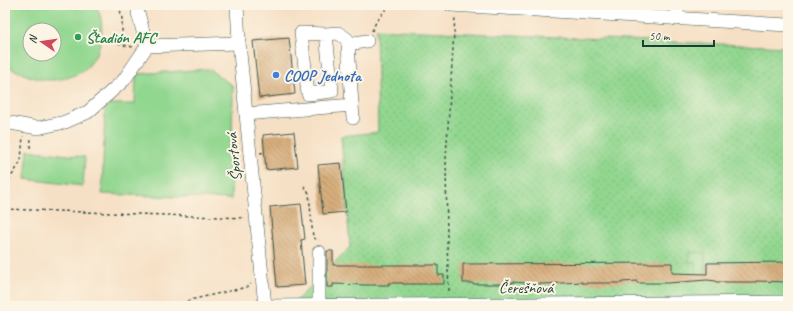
<svg xmlns="http://www.w3.org/2000/svg" width="793" height="311" viewBox="0 0 793 311" font-family="Caveat,sans-serif">
	<defs>
		<pattern id="grass-dots" width="8" height="8" patternUnits="userSpaceOnUse"><rect width="8" height="8" fill="#92d790"/><path d="M2 2h.1M6 6h.1" fill="none" stroke="#7db97d" stroke-width="1.8" stroke-linecap="round"/></pattern>
		<pattern id="building-back-hatch" width="6" height="6" patternUnits="userSpaceOnUse"><rect width="6" height="6" fill="#d7ae7d"/><path d="M-1 5l2 2M0 0l6 6M5-1l2 2" fill="none" stroke="#ae8f67"/></pattern>
	</defs>
	<rect width="100%" height="100%" fill="#fcf5e5"/>
	<filter id="ink" filterUnits="userSpaceOnUse"><feTurbulence type="fractalNoise" baseFrequency=".025" numOctaves="2"/><feDisplacementMap in="SourceGraphic" scale="8" xChannelSelector="R" yChannelSelector="G"/><feConvolveMatrix kernelMatrix="1 2 1 2 8 2 1 2 1" color-interpolation-filters="sRGB"/></filter>
	<filter id="wash" filterUnits="userSpaceOnUse"><feTurbulence type="fractalNoise" baseFrequency=".012" numOctaves="4" result="noise"/><feDisplacementMap in="SourceGraphic" scale="16" xChannelSelector="R" yChannelSelector="G"/><feGaussianBlur stdDeviation="0.9" result="paint"/><feColorMatrix in="noise" values="0 0 0 0 0 0 0 0 0 0 0 0 0 0 0 0 0 1.4 0 .05"/><feComposite in="paint" operator="in"/></filter>
	<g filter="url(#wash)">
		<rect width="100%" height="100%" fill="#f6e0c5"/>
		<!-- grass -->
		<polygon fill="url(#grass-dots)" stroke="#588a62" points="376,29 788,47 788,306 291,306 350,247 341,136 378,132"/>
		<!-- park -->
		<g fill="#92d790" stroke="#588a62" fill-rule="evenodd">
			<path d="M5,5H96C107,25 102,55 84,70C73,78 53,82 40,79C28,77 16,70 5,66ZM30,30H54V54H30Z"/>
			<polygon points="209,69 233,86 231,199 102,194 105,108 110,104 135,104 136,74"/>
			<polygon points="28,150 85,157 83,186 25,179"/>
			<polygon points="689,252 705,253 705,278 696,278 696,263 689,262"/>
		</g>
		<g id="blocks">
			<!-- building -->
			<g fill="url(#building-back-hatch)">
				<polygon points="289,38 295,94 259,98 253,41"/>
				<polygon points="294,132 298,167 266,170 263,135"/>
				<polygon points="341,163 346,212 323,214 318,165"/>
				<polygon points="301,204 305,239 301,240 305,285 277,287 270,207"/>
				<polygon points="327,251 333,251 333,265 438,265 438,275 444,275 444,284 403,284 403,283 388,283 389,285 365,285 333,284 333,287 327,287"/>
				<polygon points="788,262 788,282 756,281 756,282 716,282 716,281 707,280 668,283 637,283 637,281 622,282 622,283 582,283 582,282 543,284 512,282 512,284 472,284 472,283 463,283 463,264 672,263 672,273 707,274 707,263"/>
			</g>
		</g>
	</g>
	<g filter="url(#ink)">
		<use href="#blocks" fill-opacity="0" stroke="#3f554a" stroke-width="1"/>
		<g fill="none" stroke-linecap="round" stroke-linejoin="round">
			<defs>
				<g id="minor">
					<polyline points="237,5 239,43 265,306 788,302"/>
					<polyline points="451,5 788,25"/>
					<polyline points="138,13 147,46 239,43"/>
					<polyline points="676,19 678,5"/>
					<polyline points="348,44 367,41"/>
					<polyline points="352,105 353,118"/>
					<polyline points="246,114 352,105 348,44 347,39 338,33 326,34 332,91 308,94 301,33 326,34"/>
					<polyline points="5,122 38,128 65,122 88,112 124,80 147,46"/>
					<polyline points="319,252 319,306"/>
				</g>
			</defs>
			<!-- minor casing -->
			<use href="#minor" stroke="#3f554a" stroke-width="14"/>
			<!-- path -->
			<g stroke="#3f554a" stroke-width="1.5" stroke-dasharray="3 3" stroke-linecap="butt">
				<polyline points="119,5 122,18 122,45"/>
				<polyline points="372,31 376,22 389,5"/>
				<polyline points="118,44 133,47"/>
				<polyline points="30,148 31,139"/>
				<polyline points="260,153 265,152"/>
				<polyline points="5,185 6,185 21,161 23,136"/>
				<polyline points="304,186 309,193 313,238 319,240"/>
				<polyline points="5,209 245,218"/>
				<polyline points="449,291 447,244 446,158 455,17"/>
				<polyline points="176,306 190,300 247,287 251,284"/>
			</g>
			<!-- minor -->
			<use href="#minor" stroke="#fff" stroke-width="13"/>
		</g>
	</g>
	<!-- markers -->
	<circle fill="#2e9e5b" stroke="#fcf5e5" stroke-width="1.5" cx="78" cy="37" r="4"/>
	<circle fill="#3f7fe0" stroke="#fcf5e5" stroke-width="1.5" cx="276" cy="75" r="4"/>
	<g text-anchor="middle" stroke-width="4" stroke-linejoin="round" paint-order="stroke">
		<!-- leisure labels -->
		<g font-size="16" font-weight="bold" fill="#27864d" stroke="#fcf5e5" text-anchor="start">
			<text x="86" y="43">Štadión AFC</text>
		</g>
		<!-- shop labels -->
		<g font-size="16" font-weight="bold" fill="#366cbe" stroke="#fcf5e5" text-anchor="start">
			<text x="284" y="81">COOP Jednota</text>
		</g>
		<!-- street labels -->
		<g font-size="16" fill="#1f3d34" stroke="#fcf5e5">
			<text transform="translate(233 157) rotate(-96)" y="6">Športová</text>
			<text x="526" y="293">Čerešňová</text>
		</g>
	</g>
	<!-- margin -->
	<rect width="793" height="311" fill="none" stroke="#fcf5e5" stroke-width="20"/>
	<!-- north arrow -->
	<g transform="translate(42 42) rotate(283)"><circle r="19" fill="#fcf5e5" stroke="#a4ab9e"/>
	<path d="M0-3L7 15L0 10L-7 15Z" fill="#d1495b"/>
	<text y="-6" font-size="11" font-weight="bold" text-anchor="middle" fill="#1f3d34">N</text>
	</g>
	<!-- scale -->
	<path d="M643 40v6h71v-6" fill="none" stroke="#1f3d34" stroke-width="2"/>
	<text x="649" y="40" font-size="12" fill="#1f3d34" stroke="#fcf5e5" stroke-width="3" paint-order="stroke">50 m</text>
</svg>
